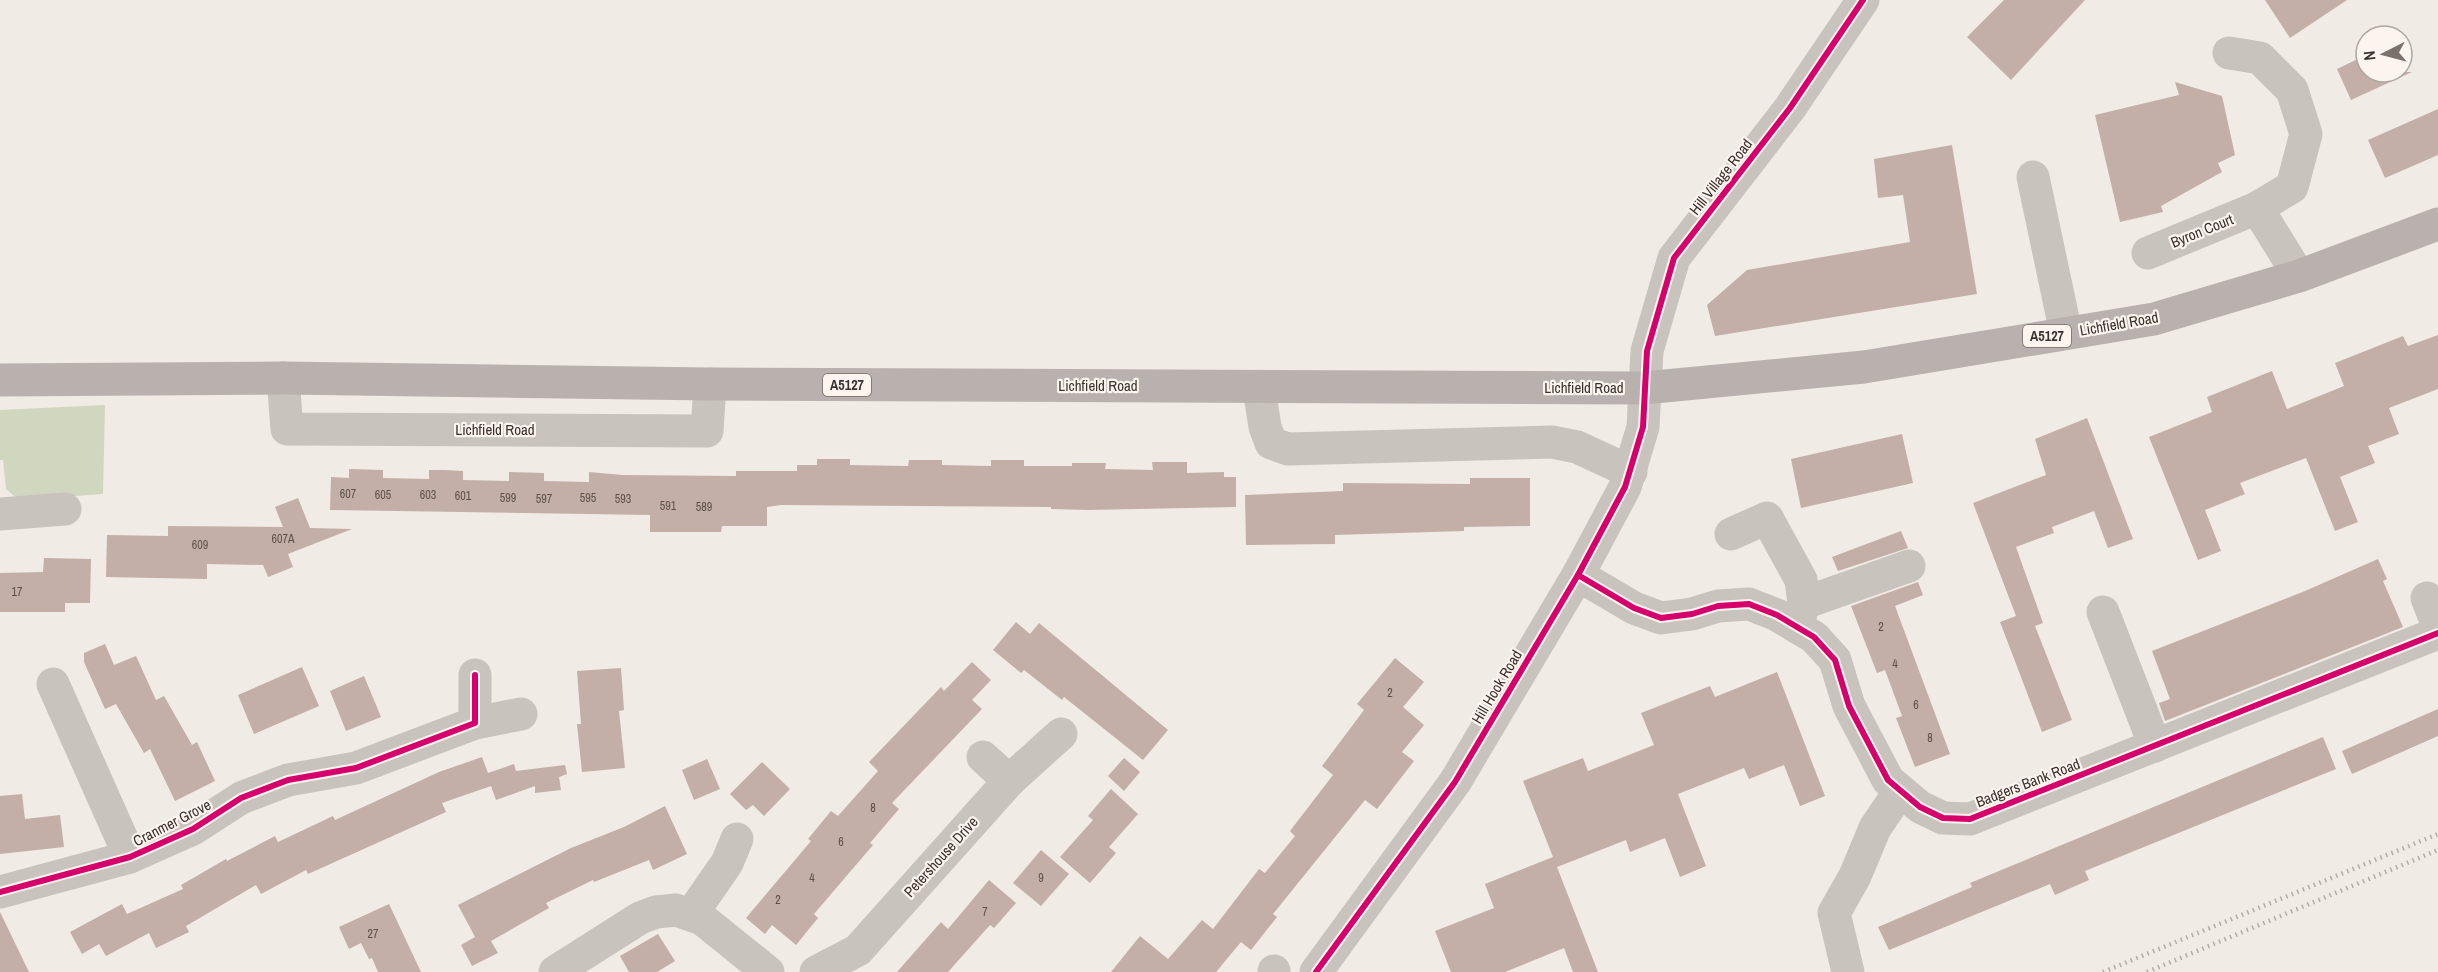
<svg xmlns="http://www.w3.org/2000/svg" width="2438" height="972" viewBox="0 0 2438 972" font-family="'Archivo Narrow',sans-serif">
	<rect width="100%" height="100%" fill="#f0ebe5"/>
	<!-- grass -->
	<polygon fill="#d1d6bf" points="105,405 103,494 19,500 6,489 3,460 0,460 0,410"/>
	<!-- building -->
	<g fill="#c3afa7">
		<polygon points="2004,0 2085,0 2011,80 1967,37"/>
		<polygon points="2265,0 2347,0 2290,38"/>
		<polygon points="2366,55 2366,72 2412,72 2351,100 2337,69"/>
		<polygon points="2175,82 2222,96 2235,155 2218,163 2222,172 2161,206 2163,212 2120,222 2095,115 2179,95"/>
		<polygon points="2438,109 2438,155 2385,178 2368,140"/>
		<polygon points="1952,145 1977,294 1715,336 1707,305 1747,270 1910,242 1903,195 1878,198 1874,159"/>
		<polygon points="2438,335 2438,389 2389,408 2399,434 2368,446 2375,463 2340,477 2358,522 2335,531 2306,458 2240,483 2245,494 2205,510 2221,551 2198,560 2149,437 2212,412 2207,397 2272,371 2287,409 2344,386 2335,363 2403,336 2408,346"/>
		<polygon points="2087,418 2133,539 2108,548 2094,511 2052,527 2054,533 2016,547 2043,623 2035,626 2072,720 2042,732 2000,622 2016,616 1973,503 2046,475 2035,439"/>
		<polygon points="1902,434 1913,483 1801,508 1791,459"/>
		<polygon points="817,459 850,459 850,465 908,466 909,460 942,460 942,465 991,466 991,460 1024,460 1024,466 1072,466 1072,463 1106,463 1105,469 1153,470 1152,462 1187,462 1187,473 1224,472 1224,477 1236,477 1236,507 1088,510 1051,509 1051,507 781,505 767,507 767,526 722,526 721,532 650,532 650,515 330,510 331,477 349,478 349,469 383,470 383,478 429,479 429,470 445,470 463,471 463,480 509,481 509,472 544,473 544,481 589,482 589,472 623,475 736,476 736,471 797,471 797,465 817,465"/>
		<polygon points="1470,478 1530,478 1530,526 1464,527 1464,531 1335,535 1335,544 1246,545 1245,495 1343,491 1343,483 1470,484"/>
		<polygon points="298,498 310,528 352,529 288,554 293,567 268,577 263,565 207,564 207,579 106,577 107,535 168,536 168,526 283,527 275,507"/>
		<polygon points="1901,531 1908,548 1838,571 1832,557"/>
		<polygon points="44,558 91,559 90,603 65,603 65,612 0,612 0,573 43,572"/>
		<polygon points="2378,559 2387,579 2383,581 2403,627 2165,721 2159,703 2170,699 2152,651 2305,591"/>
		<polygon points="1918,582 1923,595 1895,606 1950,754 1915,767 1896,718 1902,716 1885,670 1877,673 1851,606"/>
		<polygon points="1016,622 1030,634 1039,623 1168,730 1143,760 1064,697 1062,700 1024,670 1021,673 993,650"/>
		<polygon points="105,644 114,665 136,656 156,700 164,696 192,745 197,742 215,781 175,801 150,749 144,753 116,704 105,709 84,662 84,653"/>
		<polygon points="1395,658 1424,682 1403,707 1424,725 1402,752 1414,761 1377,809 1365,800 1273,914 1277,917 1251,950 1241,942 1216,972 1111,972 1140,936 1168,959 1202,920 1213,929 1259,869 1265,873 1295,836 1290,831 1333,775 1322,766 1364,710 1357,704"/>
		<polygon points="972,662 991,680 972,700 982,709 892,803 899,809 870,843 873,845 814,914 818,918 796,945 772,925 765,934 746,918 811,841 808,839 831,811 838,816 878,771 869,762 941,687 944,691"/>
		<polygon points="302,667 319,706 254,734 238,695"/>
		<polygon points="621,668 624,710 619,711 625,768 582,772 577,724 581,724 577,671"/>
		<polygon points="1777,672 1825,796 1800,806 1784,765 1749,779 1744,768 1678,794 1706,866 1680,877 1665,838 1630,852 1626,840 1557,867 1598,972 1573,972 1564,948 1505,972 1451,972 1435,931 1494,908 1485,884 1553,857 1523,781 1583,758 1588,771 1654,745 1641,713 1710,686 1715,697"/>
		<polygon points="364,676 381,717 346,731 330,691"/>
		<polygon points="2438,709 2438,736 2352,774 2342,751"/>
		<polygon points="2323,737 2336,769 2085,871 2089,880 2055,895 2050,884 1889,950 1878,927 1972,887 1970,883"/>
		<polygon points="482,757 488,773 514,764 516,771 565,765 567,774 559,777 561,790 535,793 535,786 496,800 491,786 442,803 446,812 308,874 306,870 261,894 256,885 186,926 189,932 156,948 149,933 106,956 99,944 82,954 70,932 122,904 127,914 183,889 181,885 226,859 227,861 275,836 278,842 333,816 335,820 439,772"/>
		<polygon points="1124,758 1140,772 1124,791 1108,776"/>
		<polygon points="707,759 720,789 694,800 682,770"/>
		<polygon points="762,762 790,789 764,816 753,805 746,810 730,794"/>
		<polygon points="1111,789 1138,814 1109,847 1116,853 1090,883 1060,857 1093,820 1088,816"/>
		<polygon points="22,794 25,819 60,815 64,847 0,854 0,796"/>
		<polygon points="665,806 687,854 653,870 649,860 594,882 593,880 546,903 549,908 491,941 498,953 472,966 461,945 475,937 458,905 571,848 624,827"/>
		<polygon points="1041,850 1069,874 1041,906 1013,883"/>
		<polygon points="989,880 1016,903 994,928 990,925 948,972 897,972 941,922 948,929"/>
		<polygon points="389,904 421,972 378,972 372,958 369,959 361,943 349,949 339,927"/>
		<polygon points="0,912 29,972 0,972"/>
		<polygon points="658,934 675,961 657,972 629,972 620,956"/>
	</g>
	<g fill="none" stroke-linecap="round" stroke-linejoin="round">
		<!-- minor -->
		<g stroke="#c9c3be" stroke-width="33">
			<polyline points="2033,177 2066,333"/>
			<polyline points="2257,208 2299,276"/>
			<polyline points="2148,253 2257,208 2292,187 2306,134 2292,90 2260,58 2229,53"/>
			<polyline points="283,378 287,429 707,431 710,384"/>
			<polyline points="1259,388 1265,427 1271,443 1288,449 1552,442 1577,447 1631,472"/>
			<polyline points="0,514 65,509"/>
			<polyline points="1731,534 1767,518 1801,580 1804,603 1797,627"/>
			<polyline points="1578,575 1634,608 1661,618 1692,614 1718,606 1749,604 1777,615 1797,627 1814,637 1835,660 1849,706 1888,780 1920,807 1943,818 1970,819 2438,633"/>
			<polyline points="2427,598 2438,626"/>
			<polyline points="1804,603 1909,566"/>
			<polyline points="2103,612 2155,746"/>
			<polyline points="53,684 130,857"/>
			<polyline points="475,723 521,714"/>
			<polyline points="983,757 1009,781"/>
			<polyline points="0,892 130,857 193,829 241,798 288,780 356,768 475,723 475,675"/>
			<polyline points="691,915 727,863 737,839"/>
			<polyline points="555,972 640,918 656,912 676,910 702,919 768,972"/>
			<polyline points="816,972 858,950 1009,781 1061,734"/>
			<polyline points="1274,972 1274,971"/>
			<polyline points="1316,972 1455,782 1578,575 1625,487 1643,427 1647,351 1674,258 1790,108 1863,0"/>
			<polyline points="1848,972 1834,913 1855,876 1875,828 1900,791"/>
		</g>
		<!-- major -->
		<polyline stroke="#b8b1ad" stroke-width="33" points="0,380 283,378 710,384 1644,388 1864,367 2154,319 2299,276 2438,224"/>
		<!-- rail -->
		<g stroke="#b1aca8" stroke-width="4.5" stroke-dasharray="1.5 4.5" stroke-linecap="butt">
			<polyline points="2103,972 2438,834"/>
			<polyline points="2147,972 2438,850"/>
		</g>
		<defs>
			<g id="cycleway">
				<polyline points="1578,575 1634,608 1661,618 1692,614 1718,606 1749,604 1777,615 1797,627 1814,637 1835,660 1849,706 1888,780 1920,807 1943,818 1970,819 2438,633"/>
				<polyline points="0,892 130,857 193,829 241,798 288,780 356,768 475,723 475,675"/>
				<polyline points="1316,972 1455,782 1578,575 1625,487 1643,427 1647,351 1674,258 1790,108 1863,0"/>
			</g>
		</defs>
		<!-- cycleway casing -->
		<use href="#cycleway" stroke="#fbf5ee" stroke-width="10"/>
		<!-- cycleway -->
		<use href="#cycleway" stroke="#d6006c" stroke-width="6"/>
	</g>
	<g text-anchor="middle" stroke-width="4.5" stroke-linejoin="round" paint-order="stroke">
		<!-- number labels -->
		<g font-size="12" fill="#5d504a">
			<text x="348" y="498">607</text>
			<text x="383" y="499">605</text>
			<text x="428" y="499">603</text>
			<text x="463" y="500">601</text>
			<text x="508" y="502">599</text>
			<text x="588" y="502">595</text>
			<text x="544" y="503">597</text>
			<text x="623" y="503">593</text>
			<text x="668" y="510">591</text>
			<text x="704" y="511">589</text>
			<text x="283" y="543">607A</text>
			<text x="200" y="549">609</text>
			<text x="17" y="596">17</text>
			<text x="1881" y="631">2</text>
			<text x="1895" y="668">4</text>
			<text x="1390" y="697">2</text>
			<text x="1916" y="709">6</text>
			<text x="1930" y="742">8</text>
			<text x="873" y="812">8</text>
			<text x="841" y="846">6</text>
			<text x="812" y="882">4</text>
			<text x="1041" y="882">9</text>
			<text x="778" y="904">2</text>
			<text x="985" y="916">7</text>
			<text x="373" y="938">27</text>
		</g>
		<!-- shield labels -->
		<g fill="#fbf5ee" stroke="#756b66" stroke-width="1.5">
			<rect x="2023" y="325" width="48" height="22" rx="4.5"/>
			<rect x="823" y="374" width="48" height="22" rx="4.5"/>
		</g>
		<g font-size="14" font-weight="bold" fill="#3b302b">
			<text x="2047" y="341">A5127</text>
			<text x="847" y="390">A5127</text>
		</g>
		<!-- street labels -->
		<g font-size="15" fill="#3b302b" stroke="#fbf5ee">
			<text transform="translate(1721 177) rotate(-52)" y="5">Hill Village Road</text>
			<text transform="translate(2202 231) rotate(-22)" y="5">Byron Court</text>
			<text transform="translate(2119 324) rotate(-10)" y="5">Lichfield Road</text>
			<text x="1098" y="391">Lichfield Road</text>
			<text x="1584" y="393">Lichfield Road</text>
			<text x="495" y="435">Lichfield Road</text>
			<text transform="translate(1497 687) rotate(-59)" y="5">Hill Hook Road</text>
			<text transform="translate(2028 783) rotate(-21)" y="5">Badgers Bank Road</text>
			<text transform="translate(172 823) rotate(-27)" y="5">Cranmer Grove</text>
			<text transform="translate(941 857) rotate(-48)" y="5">Petershouse Drive</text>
		</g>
	</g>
	<!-- north arrow -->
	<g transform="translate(2384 54) rotate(264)"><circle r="28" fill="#fbf5ee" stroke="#aea6a0" stroke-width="1.5"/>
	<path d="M0-4.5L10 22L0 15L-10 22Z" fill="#7a716c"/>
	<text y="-9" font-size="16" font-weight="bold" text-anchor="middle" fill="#3b302b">N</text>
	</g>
</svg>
